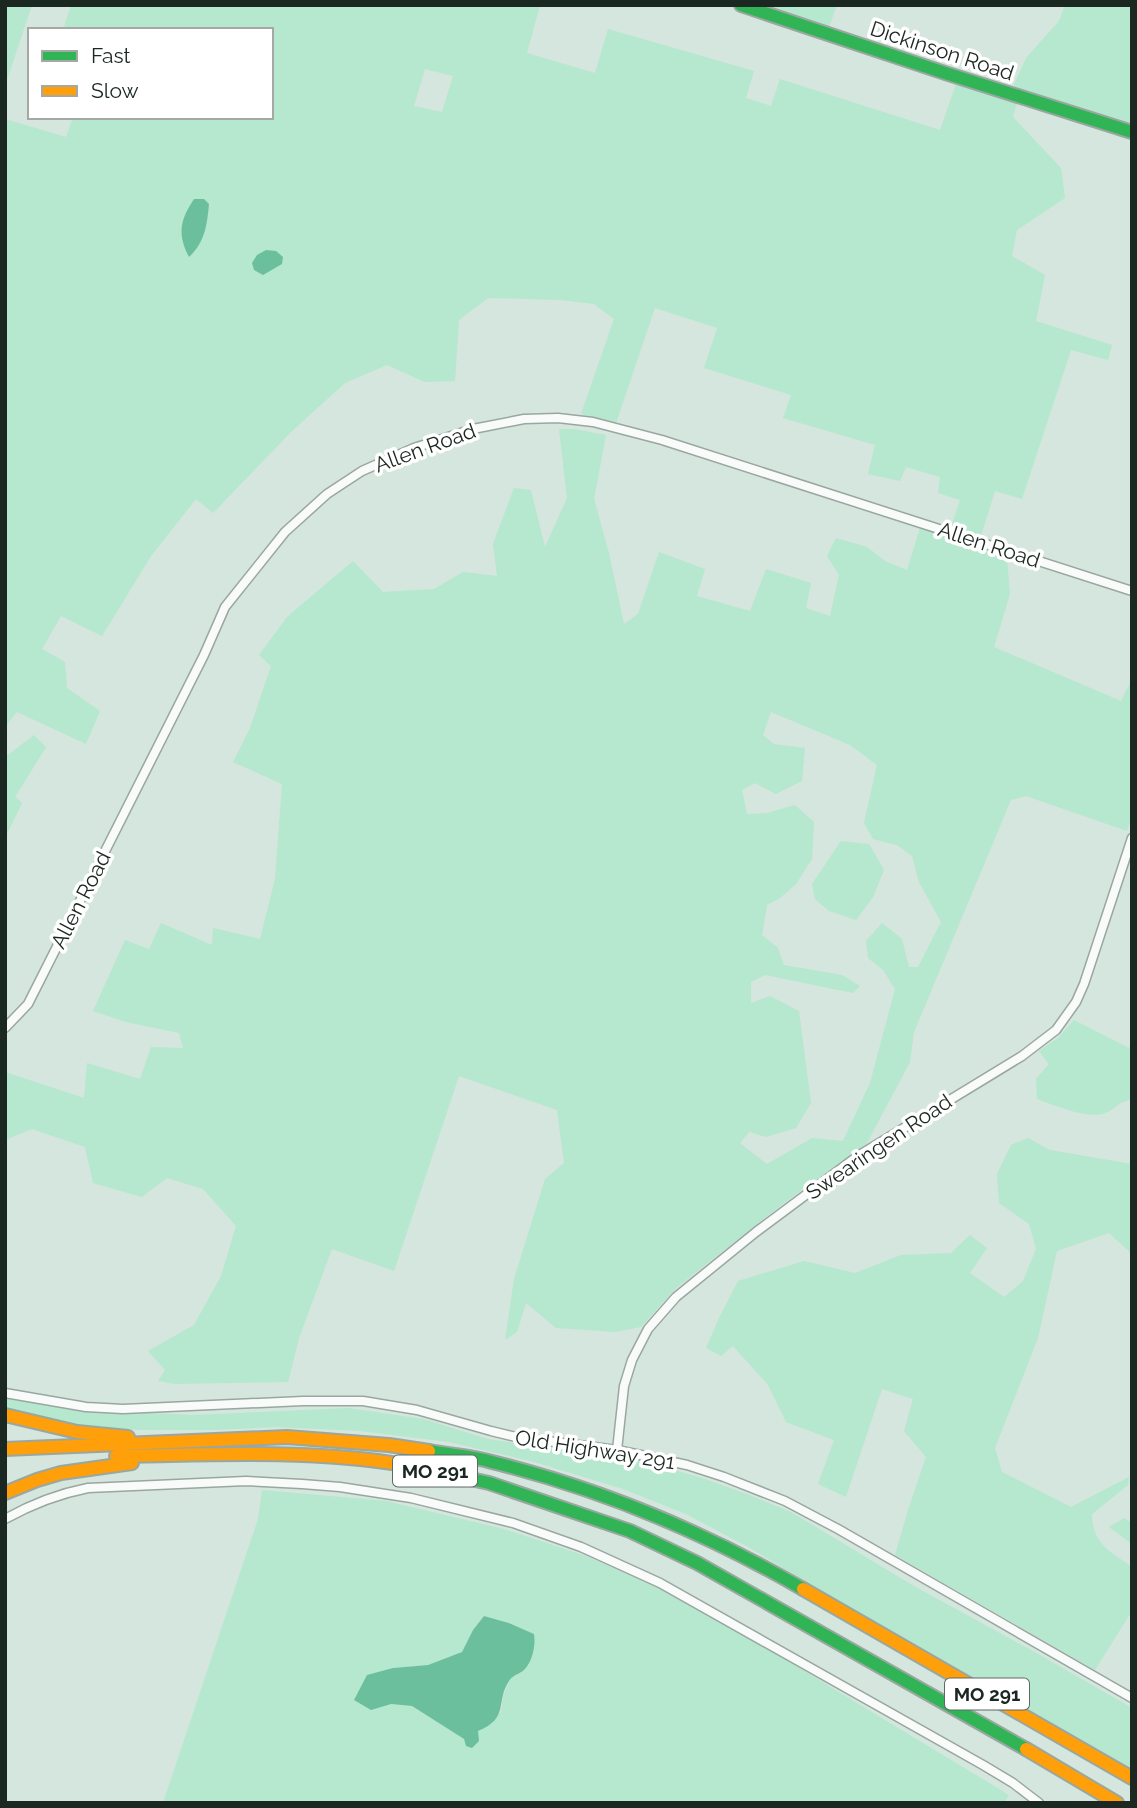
<svg xmlns="http://www.w3.org/2000/svg" width="1137" height="1808" viewBox="0 0 1137 1808" font-family="Raleway,sans-serif">
	<rect width="100%" height="100%" fill="#d4e6dd"/>
	<!-- green -->
	<g fill="#b6e7cf" fill-rule="evenodd">
		<polygon points="5,5 32,5 5,86"/>
		<path d="M71,5H540L527,53L595,73L608,29L754,71L746,98L771,106L780,79L940,130L956,84L1017,103L1013,117L1061,168L1065,198L1017,230L1012,256L1045,275L1036,321L1112,345L1108,360L1071,350L1022,499L995,491L981,536L951,527L960,500L938,493L940,477L906,467L900,481L868,474L875,445L783,418L791,395L704,368L717,328L655,308L616,423L581,414L614,319L594,304L560,300L488,298L459,320L455,381L425,382L387,365L345,383L291,432L213,513L196,499L151,556L102,636L61,616L42,649L65,662L67,688L100,711L86,744L17,712L5,727V119L66,137L73,117H271V30H63ZM425,69L453,76L442,112L414,106Z"/>
		<polygon points="761,5 837,5 829,27"/>
		<polygon points="1065,5 1132,5 1132,123 1013,87 1026,58 1059,21"/>
		<path d="M559,429H574L606,435L594,499L609,553L624,624L638,614L659,552L705,569L697,596L750,611L766,569L811,583L806,608L830,616L839,575L827,556L836,538L867,547L885,561L907,570L920,528L1007,560L1010,594L994,647L1121,701L1132,679V816L1127,831L1026,796L1011,800L914,1032L910,1062L867,1143L784,1203L676,1288L641,1327L615,1332L556,1328L526,1303L517,1332L505,1340L514,1279L545,1179L564,1163L557,1110L459,1076L394,1271L332,1249L299,1338L288,1382L175,1384L158,1381L165,1370L148,1351L194,1325L221,1276L236,1226L203,1189L167,1178L142,1197L93,1183L85,1147L32,1129L5,1140V1072L84,1098L87,1063L140,1079L151,1047L183,1048L179,1033L126,1022L93,1011L125,940L149,949L161,923L212,945L213,928L260,939L275,879L282,784L233,762L250,728L271,666L259,655L287,617L353,561L383,592L434,589L463,572L497,576L493,544L514,488L531,490L545,547L567,498ZM771,712L850,745L877,765L864,823L873,839L897,845L912,856L919,882L941,922L918,967H909L902,939L882,923L866,941L868,958L883,970L895,989L870,1083L843,1141L812,1138L767,1164L740,1143L749,1132L766,1137L796,1128L811,1103L799,1011L770,996L751,1003V982L765,975L853,993L860,986L842,975L784,965L778,948L762,935L767,905L780,898L796,884L812,859L814,822L795,805L767,813L747,814L742,790L755,783L776,794L802,781L805,748L774,744L763,735Z"/>
		<polygon points="34,735 46,747 15,797 22,803 5,838 5,752 8,755"/>
		<polygon points="841,841 869,844 884,870 873,897 856,920 829,911 815,899 812,884"/>
		<path d="M1074,1020L1129,1048L1132,1041V1100C1117,1101 1114,1112 1102,1114C1085,1118 1054,1105 1037,1099L1036,1079L1049,1064L1039,1051L1058,1038Z"/>
		<path d="M1028,1138L1050,1150L1132,1164V1254L1109,1233L1057,1251L1038,1338L995,1448L1002,1472L1071,1507L1129,1477L1128,1485L1092,1514C1092,1544 1110,1551 1132,1567V1611L1095,1670L895,1555L908,1510L926,1457L904,1431L913,1399L882,1389L846,1497L818,1484L834,1440L786,1422L768,1385L733,1346L721,1356L706,1348L720,1316L738,1281L804,1261L855,1273L901,1255L951,1253L970,1235L987,1248L970,1273L1004,1297L1023,1281L1036,1249L1029,1224L999,1203L997,1174L1011,1145Z"/>
		<polygon points="5,1398 93,1413 131,1412 193,1415 348,1408 423,1419 488,1439 650,1463 702,1478 747,1494 791,1512 914,1586 1040,1655 1132,1708 1132,1769 887,1630 750,1548 686,1514 623,1489 534,1462 449,1442 360,1431 275,1427 213,1430 142,1430 80,1427 5,1409"/>
		<path d="M262,1490L386,1501L504,1529L586,1556L671,1594L758,1643L1009,1795L1004,1803H163L258,1519ZM484,1616L510,1623L534,1634L525,1669L510,1679L503,1696L501,1712L478,1731L466,1746L464,1739L412,1706L391,1704L393,1668L428,1665L462,1652L473,1630Z"/>
		<polygon points="1124,1518 1132,1523 1132,1544 1109,1527"/>
	</g>
	<!-- water -->
	<g fill="#6cbf9d">
		<path d="M194,199H204L209,204C207,225 205,242 189,257C177,234 180,220 194,199Z"/>
		<polygon points="266,250 276,251 283,257 282,264 263,275 254,270 252,263 257,255"/>
		<path d="M484,1616L509,1623L534,1634C536,1646 532,1663 523,1671C518,1674 512,1676 509,1681C495,1702 510,1718 478,1731L479,1741L472,1748L466,1746L464,1739L412,1706L391,1704L371,1710L354,1700L367,1675L393,1668L428,1665L462,1652L473,1630Z"/>
	</g>
	<g fill="none" stroke-linecap="round" stroke-linejoin="round">
		<defs>
			<g id="street">
				<polyline points="5,1028 28,1004 204,655 225,607 285,532 327,494 362,471 414,448 473,429 524,419 558,418 593,422 662,440 1132,591"/>
				<polyline points="5,1393 86,1407 123,1409 303,1401 363,1401 417,1410 491,1431 516,1437 617,1450 687,1465 724,1477 785,1501 838,1529 1132,1698"/>
				<polyline points="617,1450 624,1386 632,1360 648,1329 676,1297 756,1232 858,1156 1022,1056 1056,1030 1076,1002 1084,984 1132,838"/>
				<path d="M5,1519C32,1504 57,1494 88,1488L246,1481L302,1484L340,1487L411,1498L513,1523L581,1547L660,1583L983,1765L1013,1783L1039,1803"/>
			</g>
			<g id="fast">
				<polyline points="741,5 945,73 1132,132"/>
				<path d="M429,1451C450,1455 472,1456 492,1462C601,1489 706,1533 803,1589"/>
				<polyline points="420,1468 489,1483 630,1531 697,1563 1026,1749"/>
			</g>
			<g id="slow">
				<polyline points="5,1415 77,1432 128,1437"/>
				<polyline points="5,1449 287,1437 389,1445 429,1451"/>
				<path d="M116,1456C215,1455 323,1448 420,1468"/>
				<polyline points="5,1493 37,1480 61,1473 132,1463"/>
				<polyline points="803,1589 1132,1778"/>
				<polyline points="1026,1749 1117,1803"/>
			</g>
		</defs>
		<!-- street casing -->
		<use href="#street" stroke="#99a7a0" stroke-width="11"/>
		<!-- fast casing -->
		<use href="#fast" stroke="#99a7a0" stroke-width="16"/>
		<!-- slow casing -->
		<use href="#slow" stroke="#99a7a0" stroke-width="16"/>
		<!-- street -->
		<use href="#street" stroke="#f9fbfa" stroke-width="8"/>
		<!-- fast -->
		<use href="#fast" stroke="#30b455" stroke-width="12"/>
		<!-- slow -->
		<use href="#slow" stroke="#ff9f0a" stroke-width="12"/>
	</g>
	<g text-anchor="middle" stroke-width="7" stroke-linejoin="round" paint-order="stroke">
		<!-- shield labels -->
		<g fill="#fff" stroke="#5f6864" stroke-width="2">
			<rect x="393" y="1455.5" width="84" height="31" rx="5"/>
			<rect x="945" y="1678.5" width="84" height="31" rx="5"/>
		</g>
		<g font-size="19" font-weight="bold" fill="#1b2721">
			<text x="435" y="1478">MO 291</text>
			<text x="987" y="1701">MO 291</text>
		</g>
		<!-- street labels -->
		<g font-size="21" fill="#1b2721" stroke="#fff">
			<text transform="translate(942 51) rotate(18)" y="7">Dickinson Road</text>
			<text transform="translate(425 448) rotate(-20)" y="7">Allen Road</text>
			<text transform="translate(989 545) rotate(18)" y="7">Allen Road</text>
			<text transform="translate(81 900) rotate(-63)" y="7">Allen Road</text>
			<text transform="translate(879 1147) rotate(-34)" y="7">Swearingen Road</text>
			<text transform="translate(595 1450) rotate(9)" y="7">Old Highway 291</text>
		</g>
	</g>
	<!-- border -->
	<rect width="1137" height="1808" fill="none" stroke="#1b2721" stroke-width="14"/>
	<!-- legend -->
	<rect x="28" y="28" width="245" height="91" fill="#ffffff" stroke="#a4a9a6" stroke-width="2"/>
	<rect x="42" y="51" width="35" height="10" fill="#30b455" stroke="#a4a9a6" stroke-width="2"/>
	<text x="91" y="63" font-size="21" fill="#1b2721">Fast</text>
	<rect x="42" y="86" width="35" height="10" fill="#ff9f0a" stroke="#a4a9a6" stroke-width="2"/>
	<text x="91" y="98" font-size="21" fill="#1b2721">Slow</text>
</svg>
